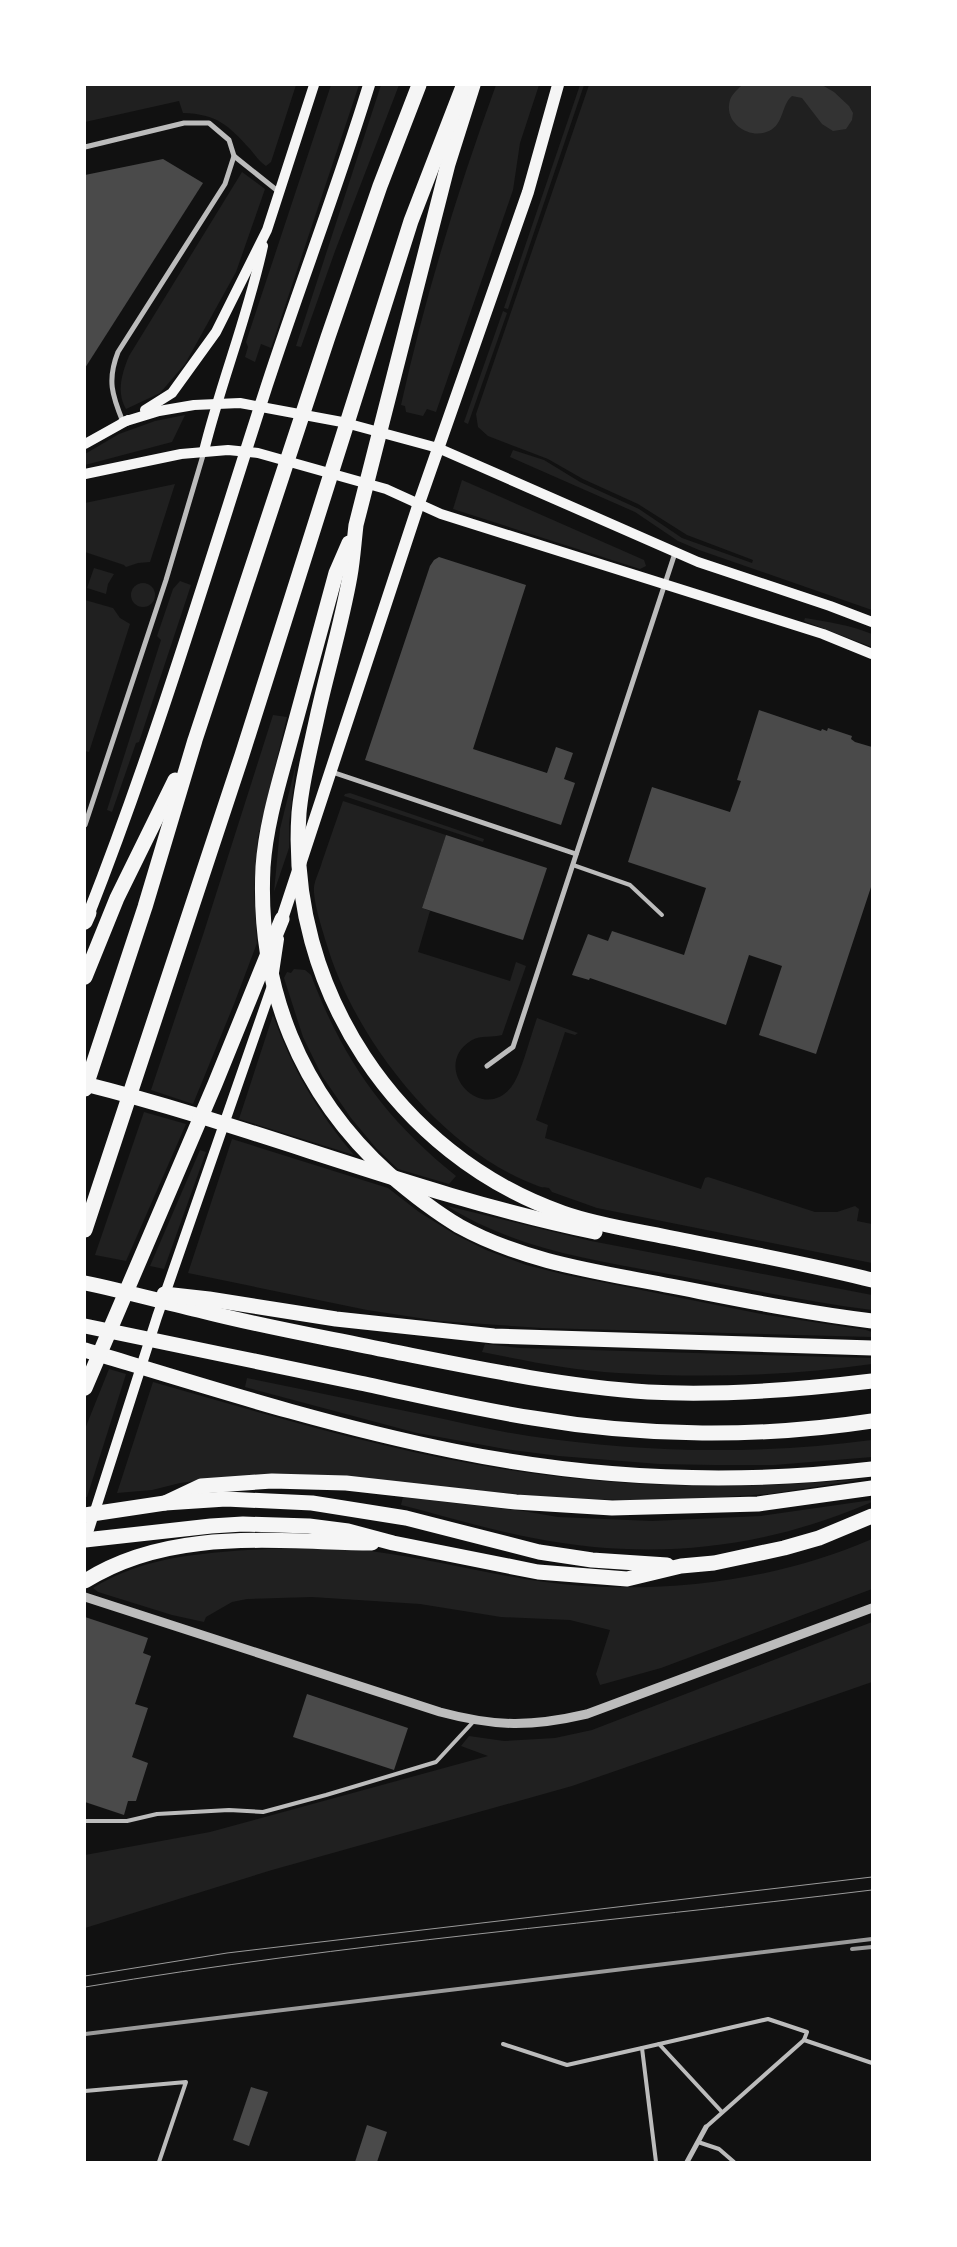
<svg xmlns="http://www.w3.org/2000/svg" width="957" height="2247" viewBox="0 0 957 2247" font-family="Rubik,sans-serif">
	<rect width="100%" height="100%" fill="#111"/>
	<!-- green -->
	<g fill="#202020">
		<path d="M85,85H296L271,162L266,166C260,162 255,155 250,149C228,125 217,114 183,113L179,101L85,122Z"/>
		<polygon points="331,85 359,85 271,348 261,344 255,362 245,357 248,347 246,342"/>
		<polygon points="381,85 399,85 335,251 301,347 296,346"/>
		<path d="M496,85H539L520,143L513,190L436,412L427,409L423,416L406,412L405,406L401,405C425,297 458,189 496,85Z"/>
		<polygon points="580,85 584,85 508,309 504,308"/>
		<polygon points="589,85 872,85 872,610 699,550 678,541 635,512 510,457 513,450 544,460 580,482 639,509 682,538 752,563 753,560 687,535 638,504 583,479 548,459 488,436 478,427 476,414"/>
		<path d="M242,172L265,189L236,272L185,364L160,393L126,409C116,392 122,373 129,356Z"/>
		<polygon points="503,311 507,313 468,424 464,422"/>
		<polygon points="185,415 172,442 85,465 85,454 119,434 155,421"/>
		<polygon points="462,480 644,560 646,566 640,569 453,509"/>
		<polygon points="175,484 150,562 138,563 126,567 124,565 85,552 85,503"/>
		<polygon points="94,568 114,574 108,584 106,594 87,588"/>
		<polygon points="180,581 191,585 139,742 136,743 112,812 107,810 161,640 157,636 173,589"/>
		<circle cx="143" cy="595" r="12"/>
		<polygon points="85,600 113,608 120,618 130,624 89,752 85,751"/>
		<path d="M805,618C829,622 850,625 872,634V647L804,621Z"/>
		<polygon points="273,715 287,717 258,837 254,890 257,943 234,1004 193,1104 151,1090 203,935"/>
		<polygon points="296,764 289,824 289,848 274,892 280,829"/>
		<polygon points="350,793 484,839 483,842 344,796 345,794"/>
		<path d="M343,801L446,835L422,908L430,911L418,952L510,981L516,962L526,966L502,1035C492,1038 481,1035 472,1040C427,1067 485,1129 514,1083C522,1070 531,1035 537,1018L578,1033L575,1035L565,1032L536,1120L548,1125L545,1138L701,1189L705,1178L708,1177L815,1212H837L855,1206L859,1209L857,1221L872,1224V1263L597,1208L552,1192L549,1188C545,1187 542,1188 538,1186C442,1151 354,1039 326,942C322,928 313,902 314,887C315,879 320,870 322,862C329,842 336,821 343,801Z"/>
		<path d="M294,969L305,970L311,975C343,1060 385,1119 456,1176L449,1184L398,1169L376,1148L351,1118L322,1076L303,1037L284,978L287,972L291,973Z"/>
		<path d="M273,1015C291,1067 318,1113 354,1155L239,1119Z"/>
		<polygon points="144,1112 186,1124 126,1261 95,1255"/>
		<polygon points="232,1139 388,1188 419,1212 456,1235 486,1250 526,1265 566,1275 767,1315 866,1330 872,1332 872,1337 542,1328 439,1321 367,1310 188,1273"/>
		<polygon points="200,1150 206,1152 164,1269 150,1266"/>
		<path d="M447,1206L591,1241L872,1295V1310C809,1302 747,1289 685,1277C601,1261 521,1252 447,1206Z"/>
		<path d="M485,1344L520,1348L872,1358V1364C788,1376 703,1378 618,1373C572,1370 527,1361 482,1352Z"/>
		<polygon points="109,1369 126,1374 87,1497 85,1497 85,1429"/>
		<path d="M247,1378C306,1390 366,1403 425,1415C459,1422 494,1431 529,1436C643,1453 758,1455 872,1440V1457L774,1465H714L659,1464L559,1456L505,1449L417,1433L245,1387Z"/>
		<path d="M153,1382C278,1418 407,1457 537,1474C648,1489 760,1489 872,1478L769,1494L679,1500H623L557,1498L431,1486L211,1479L180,1483L152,1490L117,1493Z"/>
		<path d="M403,1497L523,1511L558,1517L652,1521L761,1516L872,1500V1502C760,1550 652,1561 533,1538C489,1530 445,1516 401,1505Z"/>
		<path d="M872,1539V1589L661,1668L600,1685L596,1674L610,1630L570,1620L501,1617L420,1604L312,1597L247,1599L232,1602L206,1617L204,1622L172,1615L98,1592L93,1588C133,1563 176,1556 222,1552C271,1548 321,1546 370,1551C441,1560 511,1581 583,1586C680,1592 783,1578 872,1539Z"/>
		<polygon points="872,1622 872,1682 572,1786 272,1870 85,1928 85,1855 210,1832 488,1756 461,1746 469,1736 504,1741 555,1738 592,1730"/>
	</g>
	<!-- water -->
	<path fill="#333" d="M742,85H822L834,92L849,106L853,113L852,120L846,129L833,131L822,124L802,98L792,96C781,105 784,124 769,131C750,140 723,123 730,100C732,94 738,89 742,85Z"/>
	<!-- building -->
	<g fill="#4a4a4a">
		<polygon points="163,159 203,183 85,368 85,175"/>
		<polygon points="439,557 526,585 473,749 547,773 556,747 573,753 564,779 575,783 561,825 365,760 430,566 434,560"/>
		<polygon points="759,710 821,731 822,729 827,731 828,728 852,736 851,739 855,742 872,747 872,884 816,1054 759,1035 782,966 749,955 726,1025 590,978 589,980 572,975 588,934 608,941 612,931 684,955 706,888 628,862 652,787 730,812 741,781 737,780"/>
		<polygon points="446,835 547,868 523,940 422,908"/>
		<polygon points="85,1617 148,1638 143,1653 151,1656 135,1704 148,1708 132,1757 148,1763 136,1801 128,1801 124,1815 85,1802"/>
		<polygon points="307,1694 408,1728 394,1770 293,1737"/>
		<polygon points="251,2087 268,2092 249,2146 233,2140"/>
		<polygon points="367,2125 387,2132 377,2162 355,2162"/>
	</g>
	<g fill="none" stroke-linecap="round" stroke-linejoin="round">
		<!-- service -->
		<g stroke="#bcbcbc" stroke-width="4">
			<polyline points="573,865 630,885 662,915"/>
			<polyline points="85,1821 127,1821 157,1814 229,1810 263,1812 326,1795 436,1762 474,1721"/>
			<polyline points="804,2040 872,2063"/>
			<polyline points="503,2044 567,2065 642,2048"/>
			<polyline points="659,2044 722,2112"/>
			<polyline points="85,2091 186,2082 159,2162"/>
			<polyline points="698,2142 719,2149 734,2162"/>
			<polyline points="656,2162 642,2048 768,2019 807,2032 804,2040 706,2127"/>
		</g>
		<!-- minor -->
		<g stroke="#bcbcbc" stroke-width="5">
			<polyline points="85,147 184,123 209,123 229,140 234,156 279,192"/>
			<path d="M123,422C112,395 107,380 118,352L225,184L234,156"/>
			<polyline points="332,772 576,854"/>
			<polyline points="85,825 166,580 204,452"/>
			<polyline points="487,1066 513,1047 675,553"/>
			<polyline points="687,2162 706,2127"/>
		</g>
		<!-- tertiary -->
		<path stroke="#bcbcbc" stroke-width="9" d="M85,1597L440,1712C496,1727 531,1727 587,1714L872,1608"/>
		<!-- secondary -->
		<g stroke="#f5f5f5" stroke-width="10">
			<polyline points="145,410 172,393 216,332 267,230 314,85"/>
			<polyline points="123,422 159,411 194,405 240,403 342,422 438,448 698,562 830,606 872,622"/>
			<polyline points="85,444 128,420"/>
			<path d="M204,451C221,382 248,316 263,246"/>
			<polyline points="85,474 181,454 228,450 258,453 386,489 441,514 823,634 872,654"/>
			<polyline points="85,1542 157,1317 272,986 279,939"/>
		</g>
		<!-- primary -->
		<g stroke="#f5f5f5" stroke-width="12">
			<path d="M89,913C157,740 210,561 267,385C300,284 338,186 369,85"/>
			<polyline points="282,919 419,503 528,192 558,85"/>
		</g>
		<!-- motorway -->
		<g stroke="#f5f5f5" stroke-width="15">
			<path d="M473,85L448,164L356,525C354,542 353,559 350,576C342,622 328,668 318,713C311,746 302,779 299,813C287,988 397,1155 563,1213C597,1225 633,1230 667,1237C736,1251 804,1263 872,1280"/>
			<path d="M349,543L336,573C321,630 305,686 290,742C279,783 266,824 263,867C257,987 300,1094 389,1174C411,1193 434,1211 459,1226C524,1262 599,1272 671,1286C738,1299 805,1313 872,1321"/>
			<polyline points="85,922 89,913"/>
			<polyline points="85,977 117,898 175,780"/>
			<path d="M85,1084C257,1127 421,1196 595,1232"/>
			<polyline points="85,1089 145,907 195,740 328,337 380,186 419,85"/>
			<polyline points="85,1230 242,755 411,221 462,89"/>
			<path d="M85,1283C124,1291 163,1302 202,1311C264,1327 328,1338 390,1351C476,1368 561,1386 648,1392C723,1396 797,1390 872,1381"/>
			<polyline points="164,1294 209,1299 336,1319 494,1336 872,1348"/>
			<path d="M85,1326C177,1345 268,1364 360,1383C417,1395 475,1409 533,1418C643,1437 761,1438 872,1421"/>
			<path d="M85,1350C207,1387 329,1426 454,1451C591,1479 734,1485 872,1469"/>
			<polyline points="85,1388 215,1084 282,919"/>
			<polyline points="165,1503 201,1486 272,1481 346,1483 516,1502 612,1508 758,1504 872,1488"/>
			<polyline points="85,1515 165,1503 226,1499 312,1503 406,1518 539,1552 592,1560 667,1565"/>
			<polyline points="85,1540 211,1526 243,1524 309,1526 348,1531 393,1543 538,1572 627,1579 681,1566 714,1563 784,1548 819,1538 872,1516"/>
			<path d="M85,1581C171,1527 275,1542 372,1543"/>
		</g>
		<!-- tram -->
		<g stroke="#9a9a9a" stroke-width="1">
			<polyline points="85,1976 227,1953 872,1877"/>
			<path d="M85,1987C346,1943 610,1922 872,1890"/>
		</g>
		<!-- rail -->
		<g stroke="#9a9a9a" stroke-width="4">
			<polyline points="852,1949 872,1947"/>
			<polyline points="85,2034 872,1939"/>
		</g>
	</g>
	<!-- border -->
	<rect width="957" height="2247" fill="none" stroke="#ffffff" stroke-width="172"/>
</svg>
